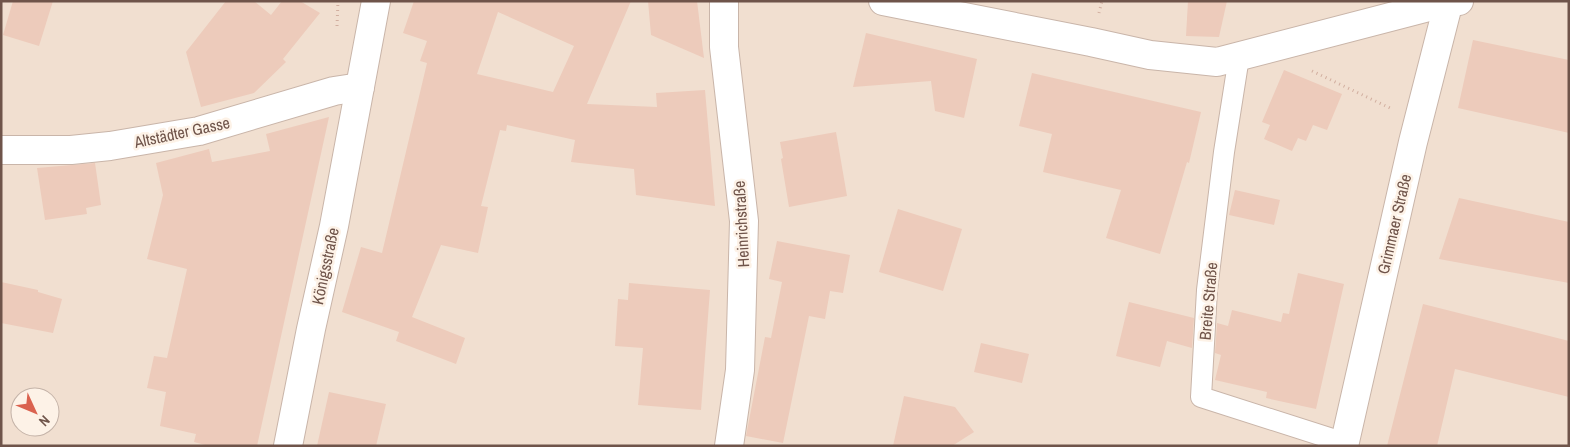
<svg xmlns="http://www.w3.org/2000/svg" width="1570" height="447" viewBox="0 0 1570 447" font-family="'Archivo Narrow',sans-serif">
	<rect width="100%" height="100%" fill="#faeee1"/>
	<!-- residential -->
	<path fill="#f1dfd0" fill-rule="evenodd" d="M1,1H1569V446H1ZM20,397H50V427H20Z"/>
	<!-- building -->
	<g fill="#edcbbb" fill-rule="evenodd">
		<polygon points="13,1 53,1 39,46 3,35"/>
		<polygon points="226,1 254,1 271,15 282,1 300,1 320,13 283,59 286,62 254,93 201,107 186,52"/>
		<path d="M414,1H631L587,104L657,107L656,93L705,90L715,206L636,195L634,169L571,162L575,140L507,125L506,131L500,130L481,206L488,207L478,253L441,245L412,317L465,338L456,364L396,341L399,332L342,312L361,247L382,253L427,63L420,61L427,41L403,33ZM498,12L574,46L553,92L477,74Z"/>
		<polygon points="648,1 697,1 704,58 651,35"/>
		<polygon points="1188,1 1227,1 1219,37 1186,36"/>
		<polygon points="866,33 977,59 964,118 935,111 931,81 853,87"/>
		<polygon points="1473,40 1569,60 1569,133 1458,108"/>
		<polygon points="1284,70 1342,94 1327,130 1313,125 1306,141 1298,138 1292,151 1264,139 1270,125 1262,122"/>
		<polygon points="1032,73 1201,112 1189,163 1187,162 1160,254 1106,238 1121,190 1043,172 1052,134 1019,126"/>
		<polygon points="329,117 257,446 209,446 194,442 196,434 160,426 166,392 147,388 154,356 167,358 187,269 147,259 163,195 156,163 209,149 212,162 270,151 266,134"/>
		<polygon points="836,132 847,196 789,207 781,159 783,158 780,142"/>
		<polygon points="95,163 101,205 86,208 87,214 45,220 37,168"/>
		<polygon points="1235,190 1280,200 1274,225 1229,215"/>
		<polygon points="1459,198 1569,222 1569,283 1439,259"/>
		<polygon points="898,209 962,229 943,291 879,272"/>
		<polygon points="777,241 850,255 843,293 830,291 825,319 809,316 783,443 746,436 765,337 771,338 782,282 769,279"/>
		<polygon points="1298,273 1344,284 1316,409 1266,398 1267,392 1215,380 1221,355 1215,353 1217,323 1228,326 1232,310 1281,322 1283,313 1289,314"/>
		<polygon points="1,282 38,290 38,292 62,299 53,333 1,323"/>
		<polygon points="629,283 710,290 701,410 638,405 643,348 615,346 618,299 628,300"/>
		<polygon points="1129,302 1194,318 1192,348 1167,341 1160,367 1116,356"/>
		<polygon points="1423,304 1569,341 1569,397 1455,369 1437,446 1387,446"/>
		<polygon points="981,343 1029,354 1022,383 974,372"/>
		<polygon points="329,392 386,404 376,446 317,446"/>
		<polygon points="904,396 955,407 974,432 952,446 893,446"/>
	</g>
	<g fill="none" stroke-linecap="round" stroke-linejoin="round">
		<defs>
			<polyline id="lane" points="1239,57 1224,152 1207,290 1201,397 1345,443"/>
			<g id="street">
				<polyline points="724,1 724,47 744,221 740,370 729,446"/>
				<polyline points="883,1 1091,42 1150,55 1217,62 1448,2 1459,1"/>
				<polyline points="1,150 71,150 110,146 199,131 334,91 360,87"/>
				<polyline points="288,446 311,329 334,226 376,1"/>
				<polyline points="1344,446 1413,142 1449,1"/>
			</g>
		</defs>
		<!-- lane casing -->
		<use href="#lane" stroke="#c9b5a9" stroke-width="22"/>
		<!-- street casing -->
		<use href="#street" stroke="#c9b5a9" stroke-width="30"/>
		<!-- path -->
		<g stroke="#d1ae9f" stroke-width="3" stroke-dasharray="1 4" stroke-linecap="butt">
			<polyline points="1099,13 1102,1"/>
			<polyline points="337,26 338,1"/>
			<polyline points="1312,71 1390,108"/>
		</g>
		<!-- lane -->
		<use href="#lane" stroke="#fff" stroke-width="20"/>
		<!-- street -->
		<use href="#street" stroke="#fff" stroke-width="28"/>
	</g>
	<g text-anchor="middle" stroke-width="5" stroke-linejoin="round" paint-order="stroke">
		<!-- street labels -->
		<g font-size="16" fill="#6f544a" stroke="#fdf2e7">
			<text transform="translate(182 132) rotate(-12)" y="6">Altstädter Gasse</text>
			<text transform="translate(741 224) rotate(-93)" y="6">Heinrichstraße</text>
			<text transform="translate(1394 224) rotate(-77)" y="6">Grimmaer Straße</text>
			<text transform="translate(325 266) rotate(-78)" y="6">Königsstraße</text>
			<text transform="translate(1208 301) rotate(-85)" y="6">Breite Straße</text>
		</g>
	</g>
	<!-- border -->
	<rect width="1570" height="447" fill="none" stroke="#6f544a" stroke-width="5"/>
	<!-- north arrow -->
	<g transform="translate(35 412) rotate(134)"><circle r="24" fill="#fdf2e7" stroke="#c4b3a8"/>
	<path d="M0-4L9 19L0 12L-9 19Z" fill="#da624f"/>
	<text y="-8" font-size="14" font-weight="bold" text-anchor="middle" fill="#6f544a">N</text>
	</g>
</svg>
